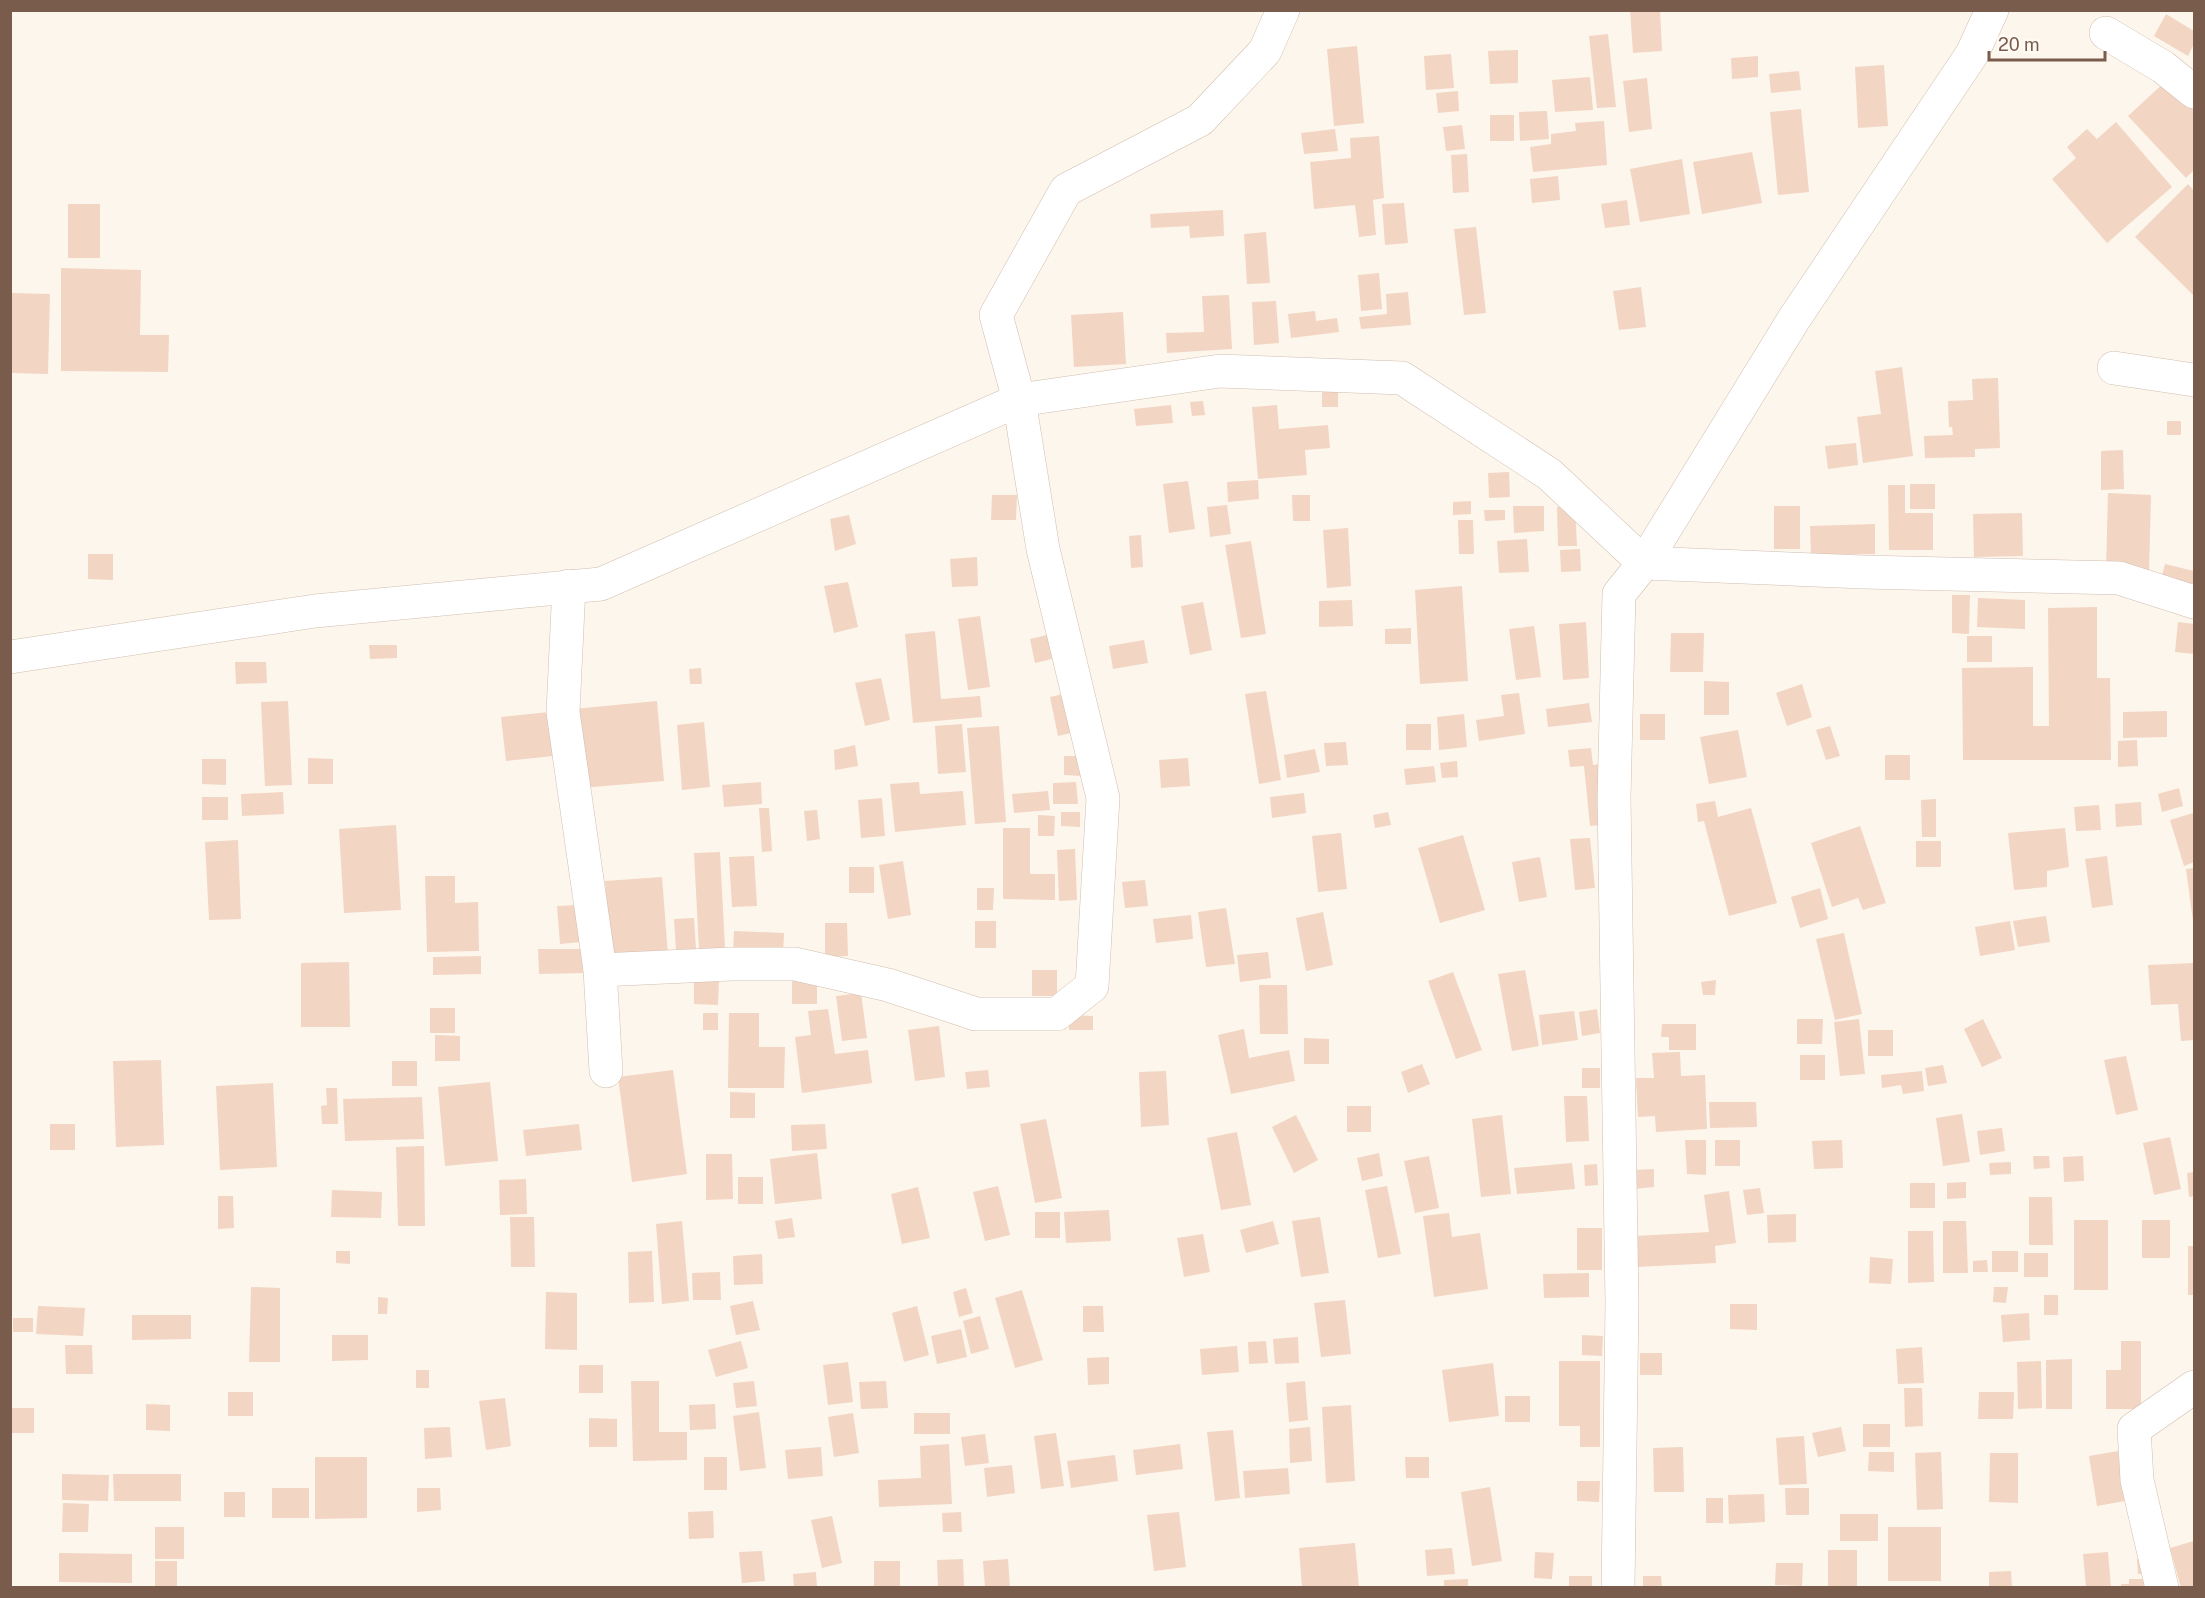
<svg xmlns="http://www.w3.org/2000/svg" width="2205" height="1598" viewBox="0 0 2205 1598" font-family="'Public Sans',sans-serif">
	<rect width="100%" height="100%" fill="#fdf6ec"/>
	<!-- building -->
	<g fill="#f3d5c3">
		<polygon points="1630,10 1660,10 1662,51 1633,53"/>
		<polygon points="2166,14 2194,31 2194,44 2188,56 2154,36"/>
		<polygon points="1608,34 1616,107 1597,108 1589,36"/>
		<polygon points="1357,46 1364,123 1334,126 1327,49"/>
		<polygon points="1518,50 1518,83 1490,84 1488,51"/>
		<polygon points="1451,54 1454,88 1426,90 1424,56"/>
		<polygon points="1758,56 1758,77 1732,79 1731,58"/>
		<polygon points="1884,65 1888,126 1858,128 1855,67"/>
		<polygon points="1799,71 1801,90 1771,93 1769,74"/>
		<polygon points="1590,77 1593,110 1555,112 1552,80"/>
		<polygon points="1647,78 1652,129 1629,132 1623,81"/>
		<polygon points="2167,80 2194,111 2194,170 2186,178 2128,116"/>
		<polygon points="1458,91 1459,111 1438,113 1436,93"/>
		<polygon points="1801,109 1809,192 1778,195 1770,112"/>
		<polygon points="1547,111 1549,139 1520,141 1519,112"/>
		<rect x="1490" y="115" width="24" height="26"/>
		<polygon points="1604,121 1607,165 1533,172 1530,147 1551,144 1551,134 1576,131 1575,123"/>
		<polygon points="2116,122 2172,187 2107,243 2052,179 2076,158 2067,147 2087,129 2097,139"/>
		<polygon points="1462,125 1465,149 1446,151 1443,127"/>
		<polygon points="1335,129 1338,151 1304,154 1301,133"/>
		<polygon points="1379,136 1384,198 1373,200 1376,235 1359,237 1355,205 1314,209 1310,162 1351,158 1350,138"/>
		<polygon points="1752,152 1762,203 1702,214 1693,162"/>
		<polygon points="1467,154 1469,192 1453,193 1451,155"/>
		<polygon points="1682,159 1690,214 1640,222 1630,169"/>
		<polygon points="1558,176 1560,200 1532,203 1530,179"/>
		<polygon points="2188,184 2194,191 2194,296 2135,237"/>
		<polygon points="1627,200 1630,225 1605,228 1601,204"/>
		<polygon points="1404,203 1408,243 1385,245 1382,204"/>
		<rect x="68" y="204" width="32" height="54"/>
		<polygon points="1223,210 1224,236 1190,238 1189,226 1151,228 1150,214"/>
		<polygon points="1476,227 1486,313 1464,315 1454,229"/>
		<polygon points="1266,232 1270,283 1247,284 1244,234"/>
		<polygon points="61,268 141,270 140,335 169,335 168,372 61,371"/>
		<polygon points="1379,273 1382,309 1361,311 1358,275"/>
		<polygon points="1641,287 1646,327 1619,330 1613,291"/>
		<polygon points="1408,292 1411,325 1361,329 1359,317 1387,314 1386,294"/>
		<polygon points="10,293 50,294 48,374 10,373"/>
		<polygon points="1229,295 1232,349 1167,353 1166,333 1204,332 1202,296"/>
		<polygon points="1276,301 1279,343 1254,345 1252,302"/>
		<polygon points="1315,311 1316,321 1337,318 1339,332 1291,338 1288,314"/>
		<polygon points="1123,312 1126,364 1074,367 1071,315"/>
		<polygon points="1902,367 1913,456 1863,463 1857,417 1881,414 1875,371"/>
		<polygon points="1998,378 2000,448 1975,449 1975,457 1925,458 1924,436 1953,435 1952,427 1949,427 1948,401 1973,400 1972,379"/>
		<rect x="1322" y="386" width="16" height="21"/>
		<polygon points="1203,401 1205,415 1192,416 1190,402"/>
		<polygon points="1171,405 1173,423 1136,426 1134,409"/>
		<polygon points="1277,405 1279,429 1328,425 1330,448 1305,450 1307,475 1258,479 1252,407"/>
		<rect x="2167" y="421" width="14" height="14"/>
		<polygon points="1856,443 1858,465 1828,469 1825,446"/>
		<polygon points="2123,450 2124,489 2101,490 2101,451"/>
		<polygon points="1509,472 1510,497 1489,498 1488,473"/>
		<polygon points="1258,480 1259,499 1228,502 1227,482"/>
		<polygon points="1188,481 1195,529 1169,533 1163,484"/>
		<rect x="1910" y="484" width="25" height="25"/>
		<polygon points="1888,485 1905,485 1905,513 1933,513 1933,550 1889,550"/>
		<polygon points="2108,493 2151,495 2149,572 2106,570"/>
		<polygon points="992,495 1017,495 1016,520 991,520"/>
		<polygon points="1292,495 1310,495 1310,521 1293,521"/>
		<polygon points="1471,501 1471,514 1453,515 1453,502"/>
		<polygon points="1227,505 1231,534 1210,537 1207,507"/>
		<polygon points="1513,506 1544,506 1544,531 1514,533"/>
		<polygon points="1575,506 1577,546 1558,546 1557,507"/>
		<rect x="1774" y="506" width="26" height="43"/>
		<polygon points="1484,510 1505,510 1505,520 1485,521"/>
		<polygon points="2022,513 2023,556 1974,557 1973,514"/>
		<polygon points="849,515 856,544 835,551 830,519"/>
		<polygon points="1458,520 1473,520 1474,554 1459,554"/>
		<polygon points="1875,524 1875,554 1811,555 1810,526"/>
		<polygon points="1348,528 1351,586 1327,588 1323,530"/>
		<polygon points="1141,535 1143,567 1131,568 1129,536"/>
		<polygon points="1527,539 1529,572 1499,573 1497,541"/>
		<polygon points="1251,541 1266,634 1241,638 1225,545"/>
		<polygon points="1580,549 1581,571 1561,572 1560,550"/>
		<polygon points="88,554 113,554 113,580 88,579"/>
		<polygon points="977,557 978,586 952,587 950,559"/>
		<polygon points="2165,564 2194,571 2194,596 2159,587"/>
		<polygon points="848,582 858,627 834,633 824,586"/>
		<polygon points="1462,586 1468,681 1420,684 1415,590"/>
		<polygon points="1952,595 1970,595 1969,634 1952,633"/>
		<polygon points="1978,598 2025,600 2025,629 1977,627"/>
		<polygon points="1352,600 1353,626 1319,627 1319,601"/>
		<polygon points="1203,602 1212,650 1190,655 1181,606"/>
		<polygon points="2097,607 2097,678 2110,678 2111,760 1963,760 1962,668 2033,667 2033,726 2049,726 2048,608"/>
		<polygon points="980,616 990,687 968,690 958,619"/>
		<polygon points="1586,622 1589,678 1563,680 1559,624"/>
		<polygon points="2178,622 2194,624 2194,654 2175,652"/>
		<polygon points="1534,626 1541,677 1516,680 1509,629"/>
		<polygon points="1411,628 1411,644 1385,644 1385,629"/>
		<polygon points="935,631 941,699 980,696 982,717 913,723 905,634"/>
		<polygon points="1671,633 1704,633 1703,672 1670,672"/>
		<polygon points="1047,635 1052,659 1035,663 1030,639"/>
		<rect x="1967" y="636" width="25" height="26"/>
		<polygon points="1144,640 1148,663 1113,669 1109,646"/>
		<polygon points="369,645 397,645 397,658 370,659"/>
		<polygon points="235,662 266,662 267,683 236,684"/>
		<polygon points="701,668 702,684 690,684 689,669"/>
		<polygon points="881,678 890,720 865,726 855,683"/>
		<polygon points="1704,681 1729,682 1729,715 1704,715"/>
		<polygon points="1802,684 1812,717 1787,726 1776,693"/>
		<polygon points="1266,691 1281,780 1259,784 1245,694"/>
		<polygon points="1067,693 1075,732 1058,736 1050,697"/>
		<polygon points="1519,693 1525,734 1479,741 1476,720 1504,716 1501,695"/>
		<polygon points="288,701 292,785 265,786 261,702"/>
		<polygon points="657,701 664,781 581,788 574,709"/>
		<polygon points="1589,703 1592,722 1548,727 1546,709"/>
		<polygon points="2167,711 2167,737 2123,738 2123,712"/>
		<polygon points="549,712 553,756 506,761 501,717"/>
		<polygon points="1464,714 1467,747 1439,750 1437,717"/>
		<rect x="1640" y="714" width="25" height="26"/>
		<polygon points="704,722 710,787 682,790 677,725"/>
		<polygon points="962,724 966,772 938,774 935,726"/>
		<rect x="1406" y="724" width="25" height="26"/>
		<polygon points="999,726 1006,822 975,824 967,728"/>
		<polygon points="1830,726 1840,756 1826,760 1816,730"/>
		<polygon points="1738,730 1747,777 1709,784 1700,737"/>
		<polygon points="2137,740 2138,766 2118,767 2118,741"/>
		<polygon points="1346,742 1348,765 1326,766 1324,743"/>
		<polygon points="855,745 858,766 835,770 834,750"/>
		<polygon points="1591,748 1593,765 1603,764 1609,824 1590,826 1584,766 1570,767 1568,750"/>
		<polygon points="1315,749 1320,772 1287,778 1284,755"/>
		<rect x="1885" y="755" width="25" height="25"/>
		<polygon points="1064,756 1082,756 1081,776 1064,775"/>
		<polygon points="308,758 333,759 333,784 308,784"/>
		<polygon points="1188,758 1190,786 1161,788 1159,760"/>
		<polygon points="202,759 226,759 226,785 202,784"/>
		<polygon points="1457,761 1458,777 1442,778 1440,763"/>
		<polygon points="1434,766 1436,782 1406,785 1404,769"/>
		<polygon points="761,782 762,804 724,807 722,785"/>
		<polygon points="919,782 920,794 963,791 966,825 895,832 890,784"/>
		<polygon points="1076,782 1078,804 1053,804 1053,783"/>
		<polygon points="2179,788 2183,806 2162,812 2158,794"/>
		<polygon points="1048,791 1050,810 1014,813 1012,794"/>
		<polygon points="283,792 284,814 242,816 241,794"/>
		<polygon points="1304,793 1306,813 1272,818 1270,797"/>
		<rect x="202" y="797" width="26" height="23"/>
		<polygon points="882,798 885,836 861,838 858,800"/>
		<polygon points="1936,799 1936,837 1922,837 1921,800"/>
		<polygon points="1715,801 1718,817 1751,808 1777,903 1729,916 1704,821 1698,822 1696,804"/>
		<polygon points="2141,802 2142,825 2116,827 2115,804"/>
		<polygon points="2099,805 2101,830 2076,831 2074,807"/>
		<polygon points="759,808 769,808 772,851 762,852"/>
		<polygon points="817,810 820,839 807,841 804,811"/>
		<polygon points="1061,812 1080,812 1080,827 1061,826"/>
		<polygon points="1388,812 1391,825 1375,828 1373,815"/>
		<polygon points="2193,813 2194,819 2194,862 2184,866 2170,820"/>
		<polygon points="1038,815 1055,816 1054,836 1038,836"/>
		<polygon points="396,825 401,910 344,913 339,829"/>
		<polygon points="1860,826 1886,903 1863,910 1858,898 1832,907 1811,843"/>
		<polygon points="1003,828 1030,828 1030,874 1055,874 1055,900 1003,899"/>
		<polygon points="2065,828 2069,867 2047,871 2047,887 2014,890 2008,833"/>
		<polygon points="1341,833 1347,889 1318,892 1312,836"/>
		<polygon points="1463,835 1485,910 1440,923 1418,848"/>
		<polygon points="1590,838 1595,888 1575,890 1570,839"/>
		<polygon points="238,840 241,919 209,920 205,842"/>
		<rect x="1916" y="841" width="25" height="26"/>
		<polygon points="1075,849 1077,900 1059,901 1057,850"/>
		<polygon points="720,852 725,948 699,949 694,853"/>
		<polygon points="754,856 757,906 732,907 729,857"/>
		<polygon points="2107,856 2113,905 2092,908 2085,859"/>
		<polygon points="1540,857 1547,897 1519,902 1512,862"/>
		<polygon points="903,861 911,915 888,919 879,865"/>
		<rect x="849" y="867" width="25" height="26"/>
		<polygon points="2194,868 2194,921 2193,921 2186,869"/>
		<polygon points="425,876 455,876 455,903 478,902 479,951 427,952"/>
		<polygon points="662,877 668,955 611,959 605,881"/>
		<polygon points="1145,880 1148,906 1125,908 1122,882"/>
		<polygon points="977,888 994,888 993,910 977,910"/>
		<polygon points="1820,888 1828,919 1800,928 1791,897"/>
		<polygon points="578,905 581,942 560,944 557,906"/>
		<polygon points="1226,908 1235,964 1206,967 1198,912"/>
		<polygon points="1323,912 1333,965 1306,971 1296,918"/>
		<polygon points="1191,915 1193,939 1156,943 1153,919"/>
		<polygon points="2046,916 2050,942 2018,947 2013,921"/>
		<polygon points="694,918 696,949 676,950 674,919"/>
		<rect x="975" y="921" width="21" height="27"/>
		<polygon points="2010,921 2015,950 1980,956 1975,927"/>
		<polygon points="825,923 847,923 848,956 825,957"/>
		<polygon points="734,931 784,933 783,955 733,954"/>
		<polygon points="1844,933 1862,1014 1835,1020 1816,939"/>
		<polygon points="538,949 584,949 584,973 539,974"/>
		<polygon points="1268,952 1271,978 1240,982 1237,955"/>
		<polygon points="481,956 481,974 433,975 433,957"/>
		<polygon points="349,962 350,1027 301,1027 301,963"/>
		<polygon points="2194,963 2194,1040 2181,1041 2178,1004 2151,1005 2148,965"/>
		<rect x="1032" y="970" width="25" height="26"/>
		<polygon points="1525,970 1539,1046 1512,1051 1498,974"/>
		<polygon points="1453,972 1482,1050 1456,1059 1428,981"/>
		<polygon points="694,979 719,979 718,1005 694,1004"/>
		<rect x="792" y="979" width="25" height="25"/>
		<polygon points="1716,980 1715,995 1703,995 1701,982"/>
		<polygon points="1259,985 1287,985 1288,1034 1260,1034"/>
		<polygon points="861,993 867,1038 842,1041 836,996"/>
		<rect x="430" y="1008" width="25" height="25"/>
		<polygon points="828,1009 835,1054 868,1050 872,1083 802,1093 795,1037 811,1035 808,1011"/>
		<polygon points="1597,1009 1600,1033 1582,1036 1579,1012"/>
		<polygon points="1574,1011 1578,1040 1542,1045 1539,1015"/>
		<rect x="703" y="1013" width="15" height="17"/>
		<polygon points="729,1013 759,1013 759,1047 785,1047 784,1088 728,1088"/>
		<polygon points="1069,1015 1093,1016 1093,1030 1069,1030"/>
		<polygon points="1797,1019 1823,1019 1822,1044 1797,1044"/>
		<polygon points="1859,1019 1865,1074 1840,1076 1834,1022"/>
		<polygon points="1983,1019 2002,1058 1982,1067 1964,1029"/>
		<polygon points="1662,1024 1696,1024 1696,1050 1669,1050 1669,1037 1661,1037"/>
		<polygon points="939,1026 945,1077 915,1081 908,1030"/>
		<polygon points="1244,1029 1249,1058 1289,1050 1295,1081 1231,1094 1218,1035"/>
		<rect x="1868" y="1030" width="25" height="26"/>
		<polygon points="435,1035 460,1036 460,1061 435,1061"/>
		<polygon points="1304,1038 1329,1039 1329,1064 1304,1064"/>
		<polygon points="1680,1052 1681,1076 1705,1075 1707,1129 1656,1132 1655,1116 1638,1117 1636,1078 1654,1078 1652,1053"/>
		<rect x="1800" y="1055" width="25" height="25"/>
		<polygon points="2126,1056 2138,1110 2116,1115 2104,1060"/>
		<polygon points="161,1060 164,1145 116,1147 113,1061"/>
		<rect x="392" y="1061" width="25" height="25"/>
		<polygon points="1422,1064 1430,1084 1408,1093 1401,1072"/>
		<polygon points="1943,1065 1947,1083 1928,1086 1925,1068"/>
		<rect x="1582" y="1068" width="18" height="20"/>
		<polygon points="673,1070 687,1174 632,1182 618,1077"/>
		<polygon points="988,1070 990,1087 967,1089 965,1072"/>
		<polygon points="1166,1071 1169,1125 1141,1127 1139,1072"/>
		<polygon points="1922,1071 1924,1091 1903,1094 1901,1085 1882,1088 1881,1075"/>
		<polygon points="490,1082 498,1161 445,1166 438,1087"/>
		<polygon points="273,1083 277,1167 220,1170 216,1086"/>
		<polygon points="326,1088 337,1088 338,1124 322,1124 321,1106 327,1105"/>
		<polygon points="730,1092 755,1093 755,1118 730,1118"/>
		<polygon points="1564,1096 1587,1096 1589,1141 1566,1142"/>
		<polygon points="422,1097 424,1139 345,1141 343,1099"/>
		<polygon points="1709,1102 1756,1102 1757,1127 1710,1128"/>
		<rect x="1347" y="1106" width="24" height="26"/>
		<polygon points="1962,1114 1970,1162 1943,1166 1936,1118"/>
		<polygon points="1296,1115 1318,1160 1294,1173 1272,1127"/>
		<polygon points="1502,1115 1511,1194 1481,1197 1472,1119"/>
		<polygon points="1046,1119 1062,1198 1035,1203 1020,1124"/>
		<rect x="50" y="1124" width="25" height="26"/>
		<polygon points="579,1124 582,1150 526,1156 523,1130"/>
		<polygon points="825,1124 827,1149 792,1151 791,1125"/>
		<polygon points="2002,1128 2005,1151 1980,1155 1977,1131"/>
		<polygon points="1237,1132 1251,1205 1221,1210 1207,1138"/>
		<polygon points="2170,1137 2181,1189 2154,1195 2143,1143"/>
		<polygon points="1685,1140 1706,1140 1706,1175 1687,1174"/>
		<rect x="1715" y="1140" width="25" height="26"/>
		<polygon points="1842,1140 1843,1168 1814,1169 1812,1141"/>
		<polygon points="424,1146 425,1226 398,1226 396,1147"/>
		<polygon points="817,1153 822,1199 775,1204 770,1159"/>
		<polygon points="1379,1153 1383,1176 1362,1181 1357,1158"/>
		<polygon points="706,1154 732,1154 733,1199 706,1200"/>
		<polygon points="1429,1156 1439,1208 1415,1213 1404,1161"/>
		<polygon points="2033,1156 2049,1156 2050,1168 2034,1169"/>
		<polygon points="2083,1156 2084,1181 2064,1182 2063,1157"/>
		<polygon points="2011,1162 2011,1174 1990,1175 1989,1163"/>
		<polygon points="1572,1163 1575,1189 1517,1194 1514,1168"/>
		<polygon points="1597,1164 1598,1185 1585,1186 1584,1165"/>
		<polygon points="1654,1169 1654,1187 1633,1189 1632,1170"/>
		<polygon points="2194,1172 2194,1196 2189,1197 2187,1173"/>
		<rect x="738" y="1177" width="25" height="27"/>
		<polygon points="526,1179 527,1214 500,1215 499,1180"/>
		<polygon points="1966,1182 1966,1198 1947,1199 1947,1183"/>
		<rect x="1910" y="1183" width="25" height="25"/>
		<polygon points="998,1186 1010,1235 985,1241 973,1192"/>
		<polygon points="1387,1186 1401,1254 1378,1258 1365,1190"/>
		<polygon points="918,1187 930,1238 902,1244 891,1194"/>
		<polygon points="1760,1188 1764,1213 1747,1215 1743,1190"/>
		<polygon points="332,1190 382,1192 381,1218 331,1217"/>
		<polygon points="1729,1191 1736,1243 1715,1246 1716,1263 1636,1267 1635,1236 1709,1232 1704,1195"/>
		<polygon points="218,1196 233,1196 234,1228 218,1229"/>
		<polygon points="2029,1197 2052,1197 2053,1245 2029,1245"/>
		<polygon points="1109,1210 1111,1241 1066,1243 1064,1212"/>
		<rect x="1035" y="1212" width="25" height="26"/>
		<polygon points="1449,1213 1452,1237 1480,1233 1488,1289 1434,1297 1423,1216"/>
		<polygon points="1796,1214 1796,1242 1768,1243 1767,1215"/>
		<polygon points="510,1217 534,1217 535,1267 511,1267"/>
		<polygon points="1320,1217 1329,1273 1301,1277 1292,1221"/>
		<polygon points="792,1218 795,1237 778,1239 775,1221"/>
		<rect x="2074" y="1220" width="34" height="70"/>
		<rect x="2142" y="1220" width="28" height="38"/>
		<polygon points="682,1221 689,1301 662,1304 656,1224"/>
		<polygon points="1273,1221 1279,1244 1246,1253 1240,1230"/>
		<polygon points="1943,1221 1966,1221 1968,1273 1943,1273"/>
		<rect x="1577" y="1228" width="25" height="42"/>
		<polygon points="1908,1231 1933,1231 1934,1282 1908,1283"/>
		<polygon points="1203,1234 1210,1272 1184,1277 1177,1238"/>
		<rect x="2188" y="1246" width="6" height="49"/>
		<polygon points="336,1251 350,1251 350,1264 336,1263"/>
		<polygon points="652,1251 654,1302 629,1303 628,1252"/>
		<rect x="1992" y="1251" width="26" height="21"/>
		<rect x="2024" y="1253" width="24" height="24"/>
		<polygon points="762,1254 763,1284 734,1285 733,1256"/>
		<polygon points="1870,1257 1893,1259 1891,1284 1869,1283"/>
		<polygon points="1987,1260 1988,1272 1973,1272 1973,1261"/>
		<polygon points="720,1272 721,1300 693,1300 692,1273"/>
		<polygon points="1589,1273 1589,1297 1544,1298 1543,1274"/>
		<polygon points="251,1287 280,1288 280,1362 249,1362"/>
		<polygon points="1994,1287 2008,1287 2006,1303 1993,1302"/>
		<polygon points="966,1288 973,1313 959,1317 953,1292"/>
		<polygon points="1022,1290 1043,1360 1015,1368 995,1298"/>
		<polygon points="546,1292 577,1293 577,1350 545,1349"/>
		<rect x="2044" y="1295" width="14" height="20"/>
		<polygon points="378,1297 388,1298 387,1314 378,1314"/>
		<polygon points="1345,1300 1351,1354 1321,1357 1314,1303"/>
		<polygon points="753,1301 760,1330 736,1335 730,1306"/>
		<polygon points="1730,1304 1757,1304 1757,1330 1730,1329"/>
		<polygon points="38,1306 85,1308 83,1336 36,1334"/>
		<polygon points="917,1306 929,1355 904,1362 892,1313"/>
		<polygon points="1083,1306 1103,1306 1104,1332 1083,1332"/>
		<polygon points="2029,1313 2030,1340 2003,1342 2001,1315"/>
		<polygon points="132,1315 191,1315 191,1339 132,1340"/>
		<polygon points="980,1316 989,1349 971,1354 963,1321"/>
		<rect x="13" y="1318" width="20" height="14"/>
		<polygon points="961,1329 967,1357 937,1364 931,1336"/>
		<polygon points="332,1335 368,1335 368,1360 332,1361"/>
		<polygon points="1582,1335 1603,1336 1602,1356 1582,1355"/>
		<polygon points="1298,1337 1299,1363 1275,1364 1273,1339"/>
		<polygon points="741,1341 748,1368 716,1377 708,1350"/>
		<polygon points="1266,1341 1268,1363 1249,1364 1248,1342"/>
		<polygon points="2121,1341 2141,1341 2141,1409 2106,1409 2106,1370 2121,1370"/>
		<polygon points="65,1345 92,1345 93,1374 66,1374"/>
		<polygon points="1237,1346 1239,1372 1202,1375 1200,1349"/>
		<polygon points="1922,1347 1924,1383 1898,1384 1896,1349"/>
		<rect x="1640" y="1353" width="22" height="22"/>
		<polygon points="1109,1357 1109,1384 1088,1385 1087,1358"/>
		<polygon points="2072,1359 2072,1409 2046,1409 2046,1360"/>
		<polygon points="1559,1361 1600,1361 1600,1447 1580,1447 1580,1426 1559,1426"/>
		<polygon points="2041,1361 2042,1408 2018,1409 2017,1362"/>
		<polygon points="848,1362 853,1402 828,1405 823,1365"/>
		<polygon points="1493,1363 1499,1416 1449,1422 1442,1370"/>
		<rect x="579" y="1365" width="24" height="28"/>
		<rect x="416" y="1370" width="13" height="18"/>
		<polygon points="631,1381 659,1381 659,1432 687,1432 687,1460 633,1461"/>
		<polygon points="754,1381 757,1406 736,1408 733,1383"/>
		<polygon points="886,1381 888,1408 861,1409 859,1382"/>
		<polygon points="1305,1381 1308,1420 1289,1422 1286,1383"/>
		<polygon points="1904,1388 1922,1388 1923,1426 1905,1427"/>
		<rect x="228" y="1392" width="25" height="24"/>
		<polygon points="1979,1392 2014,1392 2013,1419 1978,1419"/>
		<rect x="1505" y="1396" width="25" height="26"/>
		<polygon points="505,1398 511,1446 486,1450 479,1401"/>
		<polygon points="146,1404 170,1405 170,1431 146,1430"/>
		<polygon points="715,1404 716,1429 690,1430 689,1405"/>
		<polygon points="1351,1405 1355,1481 1326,1483 1322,1407"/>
		<rect x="10" y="1408" width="24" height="25"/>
		<polygon points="759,1412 766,1468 740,1471 733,1416"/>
		<polygon points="853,1413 859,1453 834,1457 828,1417"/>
		<rect x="914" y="1413" width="36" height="21"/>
		<polygon points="589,1418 617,1419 617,1447 589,1447"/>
		<rect x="1863" y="1424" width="27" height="23"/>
		<polygon points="450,1427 452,1457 425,1459 424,1428"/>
		<polygon points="1310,1427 1312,1461 1290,1463 1289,1429"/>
		<polygon points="1841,1427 1846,1451 1818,1457 1812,1433"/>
		<polygon points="1233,1430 1240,1498 1215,1501 1207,1432"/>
		<polygon points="1056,1433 1064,1486 1041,1489 1034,1436"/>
		<polygon points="985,1434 989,1463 965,1466 961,1437"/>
		<polygon points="1804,1436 1807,1484 1779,1485 1776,1438"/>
		<polygon points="949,1444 952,1504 879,1507 878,1480 921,1478 920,1446"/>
		<polygon points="1180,1444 1183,1469 1136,1475 1133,1450"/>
		<polygon points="821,1447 823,1476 788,1479 785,1450"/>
		<polygon points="1683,1447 1684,1492 1654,1492 1653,1448"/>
		<polygon points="2118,1451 2125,1501 2097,1506 2089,1456"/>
		<polygon points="1869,1452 1894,1452 1894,1472 1868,1471"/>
		<polygon points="1941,1452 1943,1509 1917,1510 1915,1453"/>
		<polygon points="1990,1453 2018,1453 2018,1503 1989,1502"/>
		<polygon points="1115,1455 1118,1481 1071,1488 1067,1461"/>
		<polygon points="315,1457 367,1457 367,1518 315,1519"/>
		<rect x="704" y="1457" width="23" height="33"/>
		<polygon points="1405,1457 1429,1457 1429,1478 1406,1478"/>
		<polygon points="1012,1465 1015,1493 987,1497 984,1468"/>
		<polygon points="1288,1468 1290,1494 1245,1498 1243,1471"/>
		<polygon points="62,1474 109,1475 108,1501 62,1500"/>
		<polygon points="113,1474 181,1474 181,1501 114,1501"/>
		<polygon points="1577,1481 1600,1481 1599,1502 1577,1501"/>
		<polygon points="1490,1487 1502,1561 1472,1566 1461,1492"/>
		<rect x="272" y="1488" width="37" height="30"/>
		<polygon points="417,1488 440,1488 441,1510 417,1512"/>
		<polygon points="1785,1488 1809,1488 1809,1515 1786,1515"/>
		<rect x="224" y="1492" width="21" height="25"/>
		<polygon points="1764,1494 1765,1522 1729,1524 1728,1495"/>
		<rect x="1706" y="1498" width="17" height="25"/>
		<polygon points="63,1503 89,1504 88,1532 62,1532"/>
		<polygon points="713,1511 714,1538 689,1539 688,1512"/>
		<polygon points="961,1512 962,1532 943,1532 942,1513"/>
		<polygon points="1179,1512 1186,1567 1154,1571 1147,1515"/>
		<rect x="1840" y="1514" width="38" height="27"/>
		<polygon points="832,1516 842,1563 822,1568 811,1520"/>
		<rect x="155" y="1527" width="29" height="32"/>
		<rect x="1888" y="1527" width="53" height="54"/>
		<polygon points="2194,1541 2194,1588 2181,1588 2170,1548"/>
		<polygon points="1355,1543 1359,1588 1302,1588 1299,1548"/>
		<polygon points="1452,1548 1455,1574 1427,1576 1425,1550"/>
		<rect x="1828" y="1550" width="29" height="38"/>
		<polygon points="762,1551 765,1581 742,1583 739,1552"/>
		<polygon points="1535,1552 1554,1553 1552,1579 1534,1578"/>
		<polygon points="2108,1552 2111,1588 2086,1588 2083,1554"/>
		<polygon points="59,1553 132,1554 132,1583 59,1582"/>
		<polygon points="963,1559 964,1587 938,1587 937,1560"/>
		<polygon points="1008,1559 1010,1588 985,1588 983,1561"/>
		<polygon points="2137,1559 2148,1559 2149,1574 2138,1574"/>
		<rect x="155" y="1561" width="22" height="26"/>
		<rect x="874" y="1561" width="26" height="25"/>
		<polygon points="1776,1563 1803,1563 1802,1586 1775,1585"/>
		<polygon points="2011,1571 2012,1588 1989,1588 1989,1572"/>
		<polygon points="816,1572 817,1588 794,1588 793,1574"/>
		<rect x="1569" y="1576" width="23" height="12"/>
		<polygon points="1643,1576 1661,1576 1662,1588 1643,1588"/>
		<polygon points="1468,1579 1468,1588 1444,1588 1444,1580"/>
		<polygon points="2129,1579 2149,1579 2150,1588 2122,1588 2121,1584 2129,1584"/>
	</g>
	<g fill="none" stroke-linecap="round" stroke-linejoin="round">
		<defs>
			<g id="minor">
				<polyline points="2106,33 2163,67 2194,92"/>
				<polyline points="2114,368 2194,380"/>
				<polyline points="569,586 563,712 600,970 606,1071"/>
				<polyline points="10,657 315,611 601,584 1019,400 1220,371 1402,378 1549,474 1644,563 1863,572 2119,578 2194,602"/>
				<polyline points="600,970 731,964 795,964 888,985 976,1014 1057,1014 1092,986 1103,798 1043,549 1019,400 996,315 1066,190 1200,120 1265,51 1283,10"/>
				<polyline points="1618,1588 1622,1303 1614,798 1619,594 1644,563 1794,319 1972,54 1992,10"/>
				<polyline points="2162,1588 2137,1480 2134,1429 2194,1387"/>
			</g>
		</defs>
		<!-- minor casing -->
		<use href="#minor" stroke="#d1beb0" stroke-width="34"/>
		<!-- minor -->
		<use href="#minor" stroke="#fff" stroke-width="33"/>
	</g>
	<!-- border -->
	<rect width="2205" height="1598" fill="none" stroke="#7a5c4d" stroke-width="24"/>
	<!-- scale -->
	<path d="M1989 51v9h116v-9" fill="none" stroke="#7a5c4d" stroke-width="3"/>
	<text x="1998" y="51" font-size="18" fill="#7a5c4d" stroke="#fffaf3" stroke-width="4.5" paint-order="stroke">20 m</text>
</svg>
